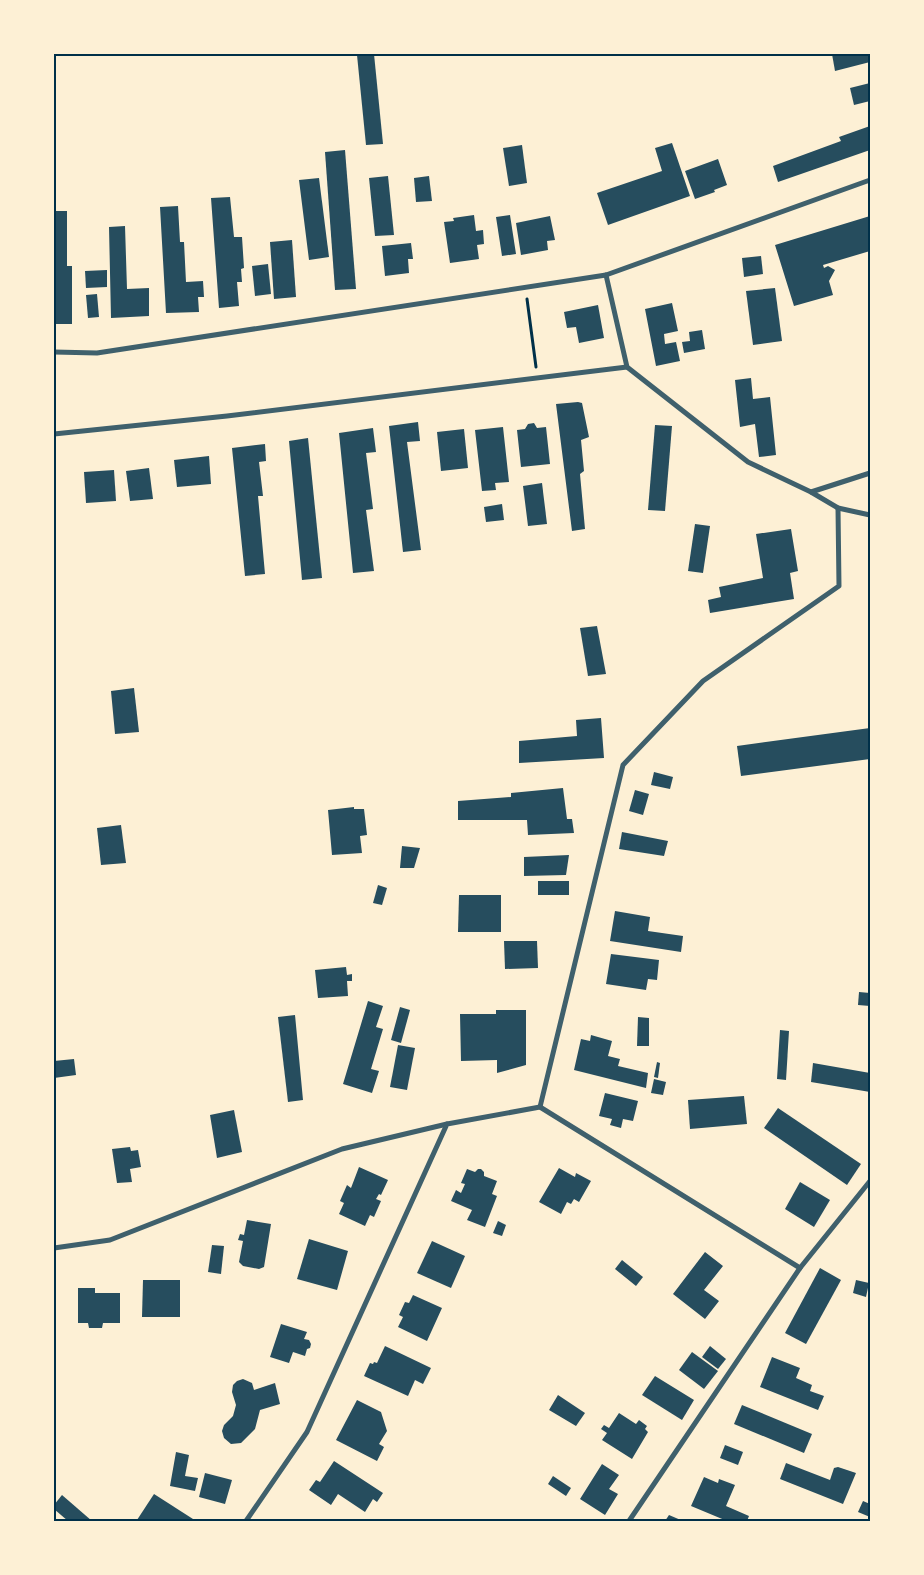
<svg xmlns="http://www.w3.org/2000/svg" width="924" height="1575" viewBox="0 0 924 1575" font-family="'Zilla Slab',serif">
	<rect width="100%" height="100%" fill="#fdf0d5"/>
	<!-- building -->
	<g fill="#264d5e">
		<polygon points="374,54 383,144 366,145 357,55"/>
		<polygon points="832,54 870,54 870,62 835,71"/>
		<polygon points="870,83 870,101 854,105 850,88"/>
		<polygon points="870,126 870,150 778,182 773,166 841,141 839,137"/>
		<polygon points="672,143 690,196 608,225 597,193 662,171 655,148"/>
		<polygon points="522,145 527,183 509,186 503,148"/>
		<polygon points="345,150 356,289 335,290 325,152"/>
		<polygon points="718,159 727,185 714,190 715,192 695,199 685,171"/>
		<polygon points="388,176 394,235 375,236 369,178"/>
		<polygon points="429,176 432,201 416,202 414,178"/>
		<polygon points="319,178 329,257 309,260 299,180"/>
		<polygon points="230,197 234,237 242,237 244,268 241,269 242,282 237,282 239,306 219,308 211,198"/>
		<polygon points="178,206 180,242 184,242 186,282 203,281 204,297 198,297 199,312 166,313 160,207"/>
		<polygon points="54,211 67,211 67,266 72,266 72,324 54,324"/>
		<polygon points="474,215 476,231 483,230 484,244 477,245 479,259 450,263 444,222 454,221 453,218"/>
		<polygon points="510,215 516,254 502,256 496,217"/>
		<polygon points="550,216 555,240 547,241 548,250 521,255 516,223"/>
		<polygon points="870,216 870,251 823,265 824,268 828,266 835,270 829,281 833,295 794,306 775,245"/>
		<polygon points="125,226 127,289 149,288 149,316 111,318 109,227"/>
		<polygon points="292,240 296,297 274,299 270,242"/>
		<polygon points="411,243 413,259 408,259 409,273 385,276 382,246"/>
		<polygon points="761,256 763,274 744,277 742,258"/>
		<polygon points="268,264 271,294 255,296 252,266"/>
		<polygon points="107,270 107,287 86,288 85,271"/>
		<polygon points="775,288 782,341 753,345 746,291"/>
		<polygon points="97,294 99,317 88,318 86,295"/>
		<polygon points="672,303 678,331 664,334 665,344 676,342 680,361 656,366 645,309"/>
		<polygon points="598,305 604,338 579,343 576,327 567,328 564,312"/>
		<polygon points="702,330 705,349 684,353 682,342 690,341 689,332"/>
		<polygon points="751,378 753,399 770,397 776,455 759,457 755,424 740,427 735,380"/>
		<polygon points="578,402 582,403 589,437 581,440 584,471 580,474 585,529 572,531 556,404"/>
		<polygon points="418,422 420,441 407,442 421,550 403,552 389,426"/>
		<polygon points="534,423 537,428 546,427 550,464 521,467 517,430 525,429 528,424"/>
		<polygon points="655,425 672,426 665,511 648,510"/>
		<polygon points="503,427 509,482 495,483 496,490 482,491 475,430"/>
		<polygon points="373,428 376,452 366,453 373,509 366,510 374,571 353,573 339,433"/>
		<polygon points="464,429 468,468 441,471 437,432"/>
		<polygon points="308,438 322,578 302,580 289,441"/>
		<polygon points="265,444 266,461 259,462 263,496 258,496 265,574 245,576 232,448"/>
		<polygon points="209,456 211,484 177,487 174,460"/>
		<polygon points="149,468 153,499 130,501 126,471"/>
		<polygon points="114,470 116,501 86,503 84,472"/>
		<polygon points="542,483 547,524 528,526 523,486"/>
		<polygon points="502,504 504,520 486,522 484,507"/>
		<polygon points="695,524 710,526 703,573 688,571"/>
		<polygon points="791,529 798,571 790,573 794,599 710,613 708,600 721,597 719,587 763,578 756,534"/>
		<polygon points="597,626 606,674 588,676 580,628"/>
		<polygon points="134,688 139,732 115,734 111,691"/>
		<polygon points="601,718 604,758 519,763 519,741 577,736 576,720"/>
		<polygon points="870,728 870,759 741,776 737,746"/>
		<polygon points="654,772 673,777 670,789 651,785"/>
		<polygon points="563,788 567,819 572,819 574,833 528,835 527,820 458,820 458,801 511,797 511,793"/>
		<polygon points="635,790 649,794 643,815 629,811"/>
		<polygon points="354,807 354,809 364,809 367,835 360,836 362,853 332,855 328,810"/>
		<polygon points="121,825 126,863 101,865 97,828"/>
		<polygon points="622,832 668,841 664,856 619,849"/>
		<polygon points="402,846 420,848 414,868 400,868"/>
		<polygon points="569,855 566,875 524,876 524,857"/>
		<rect x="538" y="881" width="31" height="14"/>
		<polygon points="378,885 387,888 382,905 373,903"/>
		<polygon points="459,895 501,895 501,932 458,932"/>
		<polygon points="615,911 650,917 648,931 683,936 681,952 610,941"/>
		<polygon points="504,941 537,941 538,968 505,969"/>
		<polygon points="611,954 659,960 657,980 648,979 646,990 606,984"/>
		<polygon points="346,967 347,975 352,974 352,981 347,981 348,996 318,998 315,970"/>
		<polygon points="859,992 870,993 870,1006 858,1005"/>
		<polygon points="368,1001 383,1006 376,1027 383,1029 371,1069 379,1071 372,1093 343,1084"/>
		<polygon points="400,1007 410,1010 401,1043 391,1040"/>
		<polygon points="496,1010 526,1010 526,1065 497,1073 497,1060 461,1061 460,1014 496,1014"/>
		<polygon points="295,1015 303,1100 288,1102 278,1017"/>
		<polygon points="638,1017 649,1018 649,1046 637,1046"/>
		<polygon points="780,1030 789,1031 786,1080 777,1079"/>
		<polygon points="591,1035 612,1041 608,1056 620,1059 618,1066 648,1073 646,1088 574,1070 581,1039 590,1041"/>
		<polygon points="398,1045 415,1048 407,1090 390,1087"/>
		<polygon points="74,1059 76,1075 54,1078 54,1061"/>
		<polygon points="657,1062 660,1063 658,1078 654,1077"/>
		<polygon points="813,1063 870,1073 870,1092 811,1082"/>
		<polygon points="654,1079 666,1082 663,1095 651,1093"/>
		<polygon points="605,1093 638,1101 633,1121 623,1119 621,1128 610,1125 612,1119 599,1116"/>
		<polygon points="744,1096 747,1124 690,1129 688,1100"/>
		<polygon points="778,1108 861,1164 847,1185 764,1128"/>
		<polygon points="234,1110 242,1152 217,1158 210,1115"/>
		<polygon points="130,1147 131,1151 138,1150 141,1167 130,1169 132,1182 117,1183 112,1149"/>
		<polygon points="359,1167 388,1180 381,1195 379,1194 376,1199 381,1201 374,1217 370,1215 365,1226 339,1214 344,1203 340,1201 347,1185 351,1188"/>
		<polygon points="559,1168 575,1177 576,1173 591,1181 579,1202 574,1199 571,1204 567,1202 561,1214 539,1202"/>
		<polygon points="467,1169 475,1172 478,1169 481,1169 484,1172 484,1176 497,1181 492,1194 497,1196 485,1227 467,1220 472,1210 451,1201 456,1190 461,1193 465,1184 461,1183"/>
		<polygon points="800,1182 830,1200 814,1227 785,1209"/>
		<polygon points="247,1220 271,1224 264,1267 259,1269 243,1266 239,1262 243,1241 238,1240 240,1234 244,1235"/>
		<polygon points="498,1221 506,1225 502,1236 493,1233"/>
		<polygon points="309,1239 348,1251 337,1290 297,1279"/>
		<polygon points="432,1241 465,1256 451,1288 417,1273"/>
		<polygon points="212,1245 224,1246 221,1274 208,1272"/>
		<polygon points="705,1252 723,1266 704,1290 719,1301 705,1319 673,1294"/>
		<polygon points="622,1260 643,1277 636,1286 615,1269"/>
		<polygon points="820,1268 841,1280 806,1344 785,1333"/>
		<polygon points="143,1280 180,1280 180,1317 142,1317"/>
		<polygon points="856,1280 869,1283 866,1297 853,1293"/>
		<polygon points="78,1288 95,1288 95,1293 120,1293 120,1323 103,1323 102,1328 89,1328 88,1323 78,1323"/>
		<polygon points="413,1295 442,1308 427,1341 398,1327 403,1317 399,1315 405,1302 409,1303"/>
		<polygon points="281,1324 307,1332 304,1339 309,1340 311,1344 310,1348 307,1349 305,1356 293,1352 289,1363 270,1357"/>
		<polygon points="385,1346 431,1368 423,1384 415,1380 408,1396 364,1376 370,1363 373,1364 374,1362 377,1363"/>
		<polygon points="710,1346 726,1359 718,1369 702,1357"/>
		<polygon points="692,1352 718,1371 704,1389 679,1370"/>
		<polygon points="772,1357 800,1368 796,1378 812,1385 810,1391 824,1396 818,1410 760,1387"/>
		<polygon points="655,1376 694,1400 682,1420 642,1395"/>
		<polygon points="243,1379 252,1383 254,1390 275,1383 280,1404 260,1410 255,1429 241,1443 231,1444 224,1438 222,1431 224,1425 233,1416 236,1405 232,1392 233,1385 237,1381"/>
		<polygon points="558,1395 585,1413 576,1426 549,1410"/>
		<polygon points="357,1400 381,1412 387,1431 379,1444 384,1447 377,1461 336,1440"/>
		<polygon points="742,1405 812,1434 804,1453 734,1424"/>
		<polygon points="619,1413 636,1424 639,1420 647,1426 645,1429 648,1432 632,1459 602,1440 607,1433 601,1429 604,1425 609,1428"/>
		<polygon points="725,1445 743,1452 738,1465 720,1458"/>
		<polygon points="176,1452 189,1455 185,1476 198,1478 195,1491 170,1486"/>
		<polygon points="334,1461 383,1493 377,1502 373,1499 365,1512 338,1494 331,1505 309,1490 316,1480 320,1482"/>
		<polygon points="786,1463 830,1480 834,1468 838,1467 856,1473 843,1504 780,1479"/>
		<polygon points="602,1464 619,1475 609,1489 618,1494 605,1515 580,1499"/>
		<polygon points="205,1473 232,1480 225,1504 199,1497"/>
		<polygon points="553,1476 571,1488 566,1496 548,1484"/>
		<polygon points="704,1477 718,1483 719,1479 735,1485 726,1506 749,1516 747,1521 727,1521 691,1506"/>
		<polygon points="154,1494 193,1519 192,1521 137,1520"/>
		<polygon points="62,1495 92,1521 68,1521 54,1509 54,1505"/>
		<polygon points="863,1501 870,1504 870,1517 858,1512"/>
		<polygon points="669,1515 683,1521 665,1521"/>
	</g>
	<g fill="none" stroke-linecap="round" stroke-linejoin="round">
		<!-- path -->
		<polyline stroke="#003049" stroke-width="3" points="527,299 536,367"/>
		<!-- minor -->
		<g stroke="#3f606c" stroke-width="5">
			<polyline points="606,275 627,367 748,462 811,492 838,508 870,515"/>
			<polyline points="54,352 97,353 606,275 870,180"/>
			<polyline points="54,434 227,416 627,367"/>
			<polyline points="811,492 870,473"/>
			<polyline points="540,1107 623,765 703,681 839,586 838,508"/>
			<polyline points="54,1248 110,1240 342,1149 447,1124"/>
			<polyline points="246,1521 307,1432 447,1124 540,1107 800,1268"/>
			<polyline points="629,1521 800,1268 870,1181"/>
		</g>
	</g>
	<!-- border -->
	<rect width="924" height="1575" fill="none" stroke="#fdf0d5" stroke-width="110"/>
	<rect x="55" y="55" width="814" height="1465" fill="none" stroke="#003049" stroke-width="2"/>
</svg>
